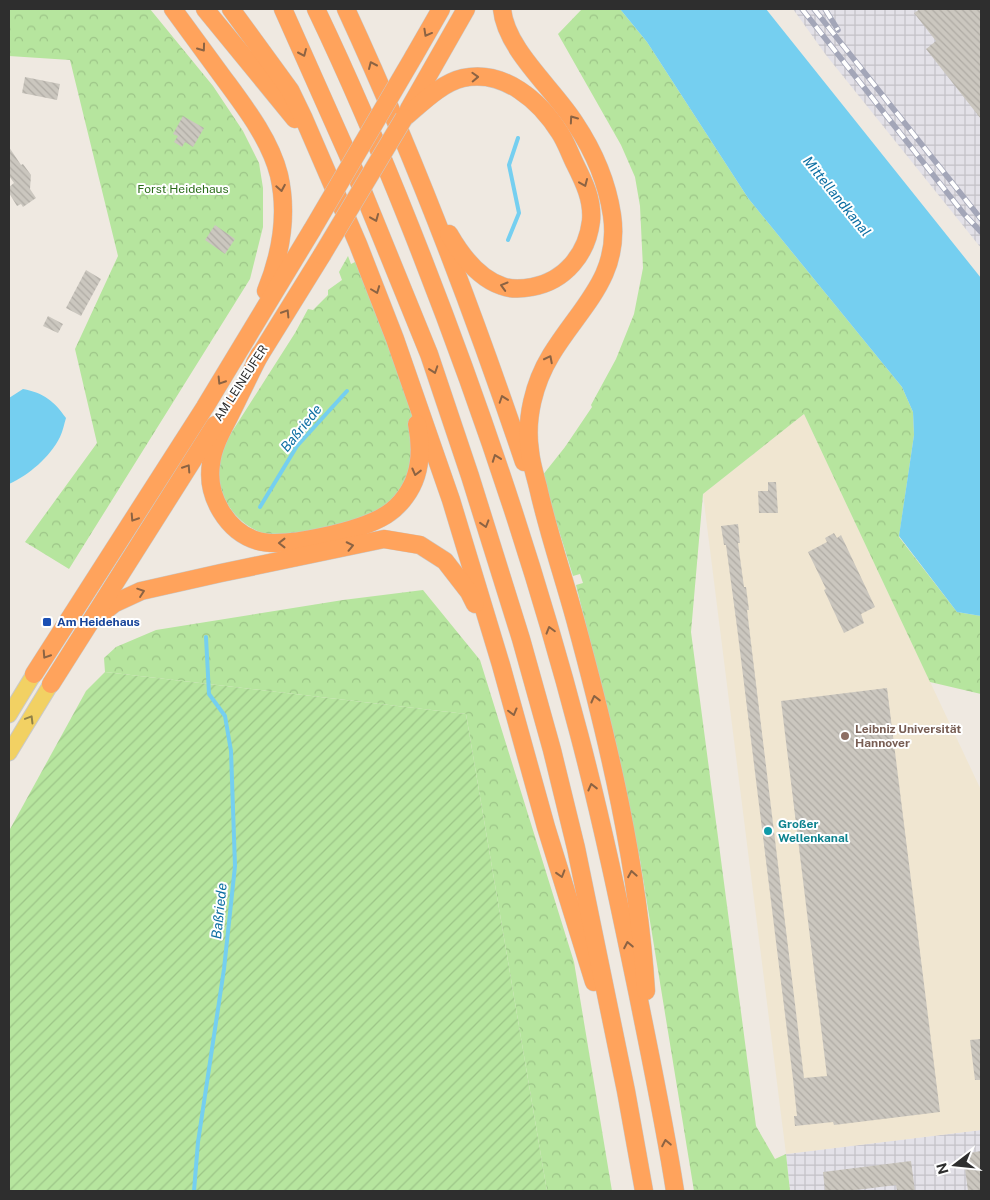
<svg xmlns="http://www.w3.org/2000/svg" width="990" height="1200" viewBox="0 0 990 1200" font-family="'Public Sans',sans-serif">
	<defs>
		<pattern id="industrial-grid" width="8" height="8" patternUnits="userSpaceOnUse" patternTransform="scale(1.25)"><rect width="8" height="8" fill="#e3e1e8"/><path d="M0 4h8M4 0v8" fill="none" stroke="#c3c1c7"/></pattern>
		<pattern id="forest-crowns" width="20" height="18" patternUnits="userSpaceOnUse" patternTransform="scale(1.25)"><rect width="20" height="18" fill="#b6e59e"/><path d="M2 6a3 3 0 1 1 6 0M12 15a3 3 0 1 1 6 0" fill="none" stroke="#9dc588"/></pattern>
		<pattern id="garden-furrows" width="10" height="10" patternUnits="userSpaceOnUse" patternTransform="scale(1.25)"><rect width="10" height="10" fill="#b6e59e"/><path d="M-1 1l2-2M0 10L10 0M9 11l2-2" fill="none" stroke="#9dc588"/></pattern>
		<pattern id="building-back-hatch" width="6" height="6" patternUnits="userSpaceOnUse" patternTransform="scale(1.25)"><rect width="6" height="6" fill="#cbc7bf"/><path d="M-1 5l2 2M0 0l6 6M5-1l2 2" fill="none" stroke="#afaba4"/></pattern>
	</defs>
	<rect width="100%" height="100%" fill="#efe9e1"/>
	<!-- industrial -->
	<g fill="url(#industrial-grid)">
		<polygon points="793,9 981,9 981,248 826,55"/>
		<polygon points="981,1130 981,1191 790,1191 786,1154"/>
	</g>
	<!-- education -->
	<polygon fill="#f0e6d1" points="804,414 981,790 981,1130 786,1154 703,494"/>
	<!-- forest -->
	<g fill="url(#forest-crowns)">
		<polygon points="9,9 150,9 213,86 243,131 259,163 263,188 263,227 250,279 69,569 25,542 97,443 75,349 118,256 70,60 9,56"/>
		<polygon points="582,9 620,9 647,42 748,198 902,387 913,412 914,435 899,537 957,612 981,616 981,694 930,682 804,414 703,494 691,632 756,1126 775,1159 786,1154 790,1191 694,1191 640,860 619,758 576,585 583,583 580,574 573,576 542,476 565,447 592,407 591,405 616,359 634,314 643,268 640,206 635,177 621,145 558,34"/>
		<path d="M348,256L351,264L357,261C370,296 382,330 395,365C402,384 418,421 416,441C416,448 407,483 404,489C388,512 361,518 335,525C316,530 295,538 276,536C242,532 216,501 219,467C220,457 224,447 228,438L295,333L308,309L313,310L328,295V290L342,280L339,272Z"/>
		<polygon points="423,590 480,660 574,962 612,1191 547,1191 466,714 105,672 104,658 116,647 156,630 343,600"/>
	</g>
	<!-- garden -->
	<polygon fill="url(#garden-furrows)" points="105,672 466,714 547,1191 9,1191 9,831 86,691"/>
	<!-- water -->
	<g fill="#75cff0">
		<polygon points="620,9 766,9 981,278 981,616 957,612 899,536 914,435 913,412 902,387 748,198 647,42"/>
		<path d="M23,389C44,393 54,401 66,418C64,424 63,431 60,437C50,457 29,475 9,484V398Z"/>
	</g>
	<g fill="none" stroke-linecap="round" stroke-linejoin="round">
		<!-- stream -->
		<g stroke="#75cff0" stroke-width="4">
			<polyline points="508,240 519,213 509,165 518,138"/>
			<polyline points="260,507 297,446 347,391"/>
			<polyline points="194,1191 198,1142 224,969 235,866 231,751 225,716 209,694 206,637"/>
		</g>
	</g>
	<!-- building -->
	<g fill="url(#building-back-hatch)">
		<polygon points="920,9 981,9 981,119 926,49 936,41 914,13"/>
		<polygon points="25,77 60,84 57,100 22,93"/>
		<polygon points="183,116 204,128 193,147 185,142 182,147 174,142 178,136 173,134"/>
		<polygon points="9,147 21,165 23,164 31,175 30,189 36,198 23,207 21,204 17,206 9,193 9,187 14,183 9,176"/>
		<polygon points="215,225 235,239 225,254 205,240"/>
		<polygon points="86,270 101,279 81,316 66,308"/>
		<polygon points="48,316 63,324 58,333 43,326"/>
		<polygon points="768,482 776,482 778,513 759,513 758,491 768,491"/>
		<polygon points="738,524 740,543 738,543 744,587 746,587 749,610 747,610 804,1078 827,1076 781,701 887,688 940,1112 834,1125 833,1122 795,1126 794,1116 797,1116 793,1079 737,627 726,545 724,545 721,526"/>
		<polygon points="834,533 837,538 841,535 875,607 861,614 864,623 844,633 824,590 826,589 808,552 827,542 825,538"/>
		<polygon points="981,1039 981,1080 975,1080 970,1040"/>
		<polygon points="981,1151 981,1191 968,1191 963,1154"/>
		<polygon points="911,1161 915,1191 897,1191 896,1185 848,1191 825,1191 823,1172"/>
	</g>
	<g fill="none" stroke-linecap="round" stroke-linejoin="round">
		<defs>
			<g id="major">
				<polyline points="9,715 34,674"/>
				<polyline points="9,753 51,684"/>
			</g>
			<g id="highway">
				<path d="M173,9C189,31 206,54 222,76C244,106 270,139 279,175C288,214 281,254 266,291"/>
				<polyline points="205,9 295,119"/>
				<polyline points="231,9 290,90 304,119 358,244 395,339 451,500 501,665 546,827 594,982"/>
				<polyline points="283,9 348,155 429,354 470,476 521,639 552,750 576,848 626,1091 644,1191"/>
				<path d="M316,9C350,80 381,153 410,226C476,392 534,562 579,734C602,821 620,908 638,995C651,1060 665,1126 675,1191"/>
				<path d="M346,9C414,156 472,308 524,462"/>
				<path d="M502,9C506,50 554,89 575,123C593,150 607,182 612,215C621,277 580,307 551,355C534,383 525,419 530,451C531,463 535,475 538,487C548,532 563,575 575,619C608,740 638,865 646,991"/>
				<polyline points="414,56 441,9"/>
				<polyline points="409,109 466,9"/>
				<path d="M404,118C421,104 441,83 463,78C504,69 540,101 560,133C566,142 570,154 575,164C584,182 593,200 591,221C587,254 565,281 532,287C522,289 512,290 502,286C478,278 461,255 449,234"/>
				<path d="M260,354C250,374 240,395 230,415C222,431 213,446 211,464C206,496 227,532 258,541C286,549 362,530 386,515C394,510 400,504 405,497C421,476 422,449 417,424"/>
				<polyline points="255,363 322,255"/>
				<polyline points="97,617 115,603 141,591 221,573 384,539 420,545 445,561 469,592 475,604"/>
				<polyline points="34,674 205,407 312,230"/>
				<polyline points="51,684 215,425"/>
			</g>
		</defs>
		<!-- major casing -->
		<use href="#major" stroke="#c9c9c9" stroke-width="17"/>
		<!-- highway casing -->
		<use href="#highway" stroke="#c9c9c9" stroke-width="19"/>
		<!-- major -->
		<use href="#major" stroke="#f2d163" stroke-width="15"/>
		<!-- highway -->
		<use href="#highway" stroke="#ffa35c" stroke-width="18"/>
		<defs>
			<g id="rail">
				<polyline points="802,9 964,214 981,232"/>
				<polyline points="814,9 981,219"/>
				<polyline points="825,9 838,30"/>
			</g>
		</defs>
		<!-- rail casing -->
		<use href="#rail" stroke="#a3a6b8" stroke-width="5.5"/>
		<!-- rail -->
		<use href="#rail" stroke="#fff" stroke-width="4" stroke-dasharray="11" stroke-linecap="butt"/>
		<defs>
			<g id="highway-bridge">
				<polyline points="312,230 414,56"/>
				<polyline points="322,255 404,118"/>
			</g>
		</defs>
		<!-- highway-bridge casing -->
		<use href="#highway-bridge" stroke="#c9c9c9" stroke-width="19" stroke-linecap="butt"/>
		<!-- highway-bridge -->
		<use href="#highway-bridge" stroke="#ffa35c" stroke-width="18"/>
	</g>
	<!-- one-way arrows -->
	<defs><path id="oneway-chevron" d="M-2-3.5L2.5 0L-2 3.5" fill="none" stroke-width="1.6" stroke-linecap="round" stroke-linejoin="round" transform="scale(1.25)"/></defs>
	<g stroke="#8c6343">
		<use href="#oneway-chevron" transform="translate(427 33) rotate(119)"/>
		<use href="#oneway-chevron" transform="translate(202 48) rotate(54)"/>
		<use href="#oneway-chevron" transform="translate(303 53) rotate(66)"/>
		<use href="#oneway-chevron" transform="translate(372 65) rotate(-114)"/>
		<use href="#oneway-chevron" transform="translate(475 77) rotate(-2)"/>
		<use href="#oneway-chevron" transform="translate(573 119) rotate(-125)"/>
		<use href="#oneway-chevron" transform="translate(584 183) rotate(67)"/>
		<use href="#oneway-chevron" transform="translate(281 188) rotate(80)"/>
		<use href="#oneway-chevron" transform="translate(375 218) rotate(68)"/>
		<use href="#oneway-chevron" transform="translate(504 286) rotate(-164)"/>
		<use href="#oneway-chevron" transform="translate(376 290) rotate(69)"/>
		<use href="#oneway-chevron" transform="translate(286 313) rotate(-58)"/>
		<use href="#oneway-chevron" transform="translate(549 359) rotate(-63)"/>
		<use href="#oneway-chevron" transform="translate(434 370) rotate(71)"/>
		<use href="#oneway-chevron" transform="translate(221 381) rotate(122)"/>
		<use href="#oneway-chevron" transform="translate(503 399) rotate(-109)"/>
		<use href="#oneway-chevron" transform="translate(496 458) rotate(-110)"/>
		<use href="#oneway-chevron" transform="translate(187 468) rotate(-57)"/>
		<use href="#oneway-chevron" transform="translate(416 472) rotate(104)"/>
		<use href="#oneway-chevron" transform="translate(134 518) rotate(123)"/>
		<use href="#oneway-chevron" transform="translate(485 524) rotate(73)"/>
		<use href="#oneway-chevron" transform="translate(282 543) rotate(-180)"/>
		<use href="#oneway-chevron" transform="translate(350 546) rotate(-12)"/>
		<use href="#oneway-chevron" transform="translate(141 592) rotate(-19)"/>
		<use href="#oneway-chevron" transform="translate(550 630) rotate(-106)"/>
		<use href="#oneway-chevron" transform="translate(46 655) rotate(123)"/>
		<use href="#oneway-chevron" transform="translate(595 699) rotate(-104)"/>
		<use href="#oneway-chevron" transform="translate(513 712) rotate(75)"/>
		<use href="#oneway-chevron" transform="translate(592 787) rotate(-104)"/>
		<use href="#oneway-chevron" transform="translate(561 874) rotate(73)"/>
		<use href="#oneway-chevron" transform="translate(632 874) rotate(-100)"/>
		<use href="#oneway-chevron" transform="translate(628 945) rotate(-101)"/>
		<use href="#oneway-chevron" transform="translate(666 1143) rotate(-101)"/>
	</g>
	<use stroke="#908048" href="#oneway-chevron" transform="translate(30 719) rotate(-59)"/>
	<!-- markers -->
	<rect fill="#1a4fb4" stroke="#fff" stroke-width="2" x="42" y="617" width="10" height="10" rx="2.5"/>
	<circle fill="#8d6e63" stroke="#fff" stroke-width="2" cx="845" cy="736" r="5"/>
	<circle fill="#0f9aa8" stroke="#fff" stroke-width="2" cx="768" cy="831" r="5"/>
	<g text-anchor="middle" stroke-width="4" stroke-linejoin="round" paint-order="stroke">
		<!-- park labels -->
		<g font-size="12" fill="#2c6e1b" stroke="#fff">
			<text x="183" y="193">Forst Heidehaus</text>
		</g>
		<!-- street labels -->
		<g font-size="12" fill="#2e2e2e" stroke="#fff">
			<text transform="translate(241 383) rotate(-57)" y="4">AM LEINEUFER</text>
		</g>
		<!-- transit labels -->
		<g font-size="12" font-weight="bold" fill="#164399" stroke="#fff" text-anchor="start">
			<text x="57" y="626">Am Heidehaus</text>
		</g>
		<!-- education labels -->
		<g font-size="12" font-weight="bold" fill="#785e54" stroke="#fff" text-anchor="start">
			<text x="855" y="733">Leibniz Universität<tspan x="855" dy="14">Hannover</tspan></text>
		</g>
		<!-- culture labels -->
		<g font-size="12" font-weight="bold" fill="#0d838f" stroke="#fff" text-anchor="start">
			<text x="778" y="828">Großer<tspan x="778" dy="14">Wellenkanal</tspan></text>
		</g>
		<!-- water labels -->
		<g font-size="14" font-style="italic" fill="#0d6fa3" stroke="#fff">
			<text transform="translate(837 196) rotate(51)" y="5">Mittellandkanal</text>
			<text transform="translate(301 428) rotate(-51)" y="5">Baßriede</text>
			<text transform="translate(219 911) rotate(-84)" y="5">Baßriede</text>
		</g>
	</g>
	<!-- border -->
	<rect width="990" height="1200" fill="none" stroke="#2e2e2e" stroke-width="20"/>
	<!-- north arrow -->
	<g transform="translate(955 1165) rotate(254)" stroke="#ffffff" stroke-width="4" paint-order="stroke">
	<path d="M0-4L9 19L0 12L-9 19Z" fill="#2e2e2e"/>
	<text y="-8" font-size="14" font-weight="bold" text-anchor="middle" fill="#2e2e2e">N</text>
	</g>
</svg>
